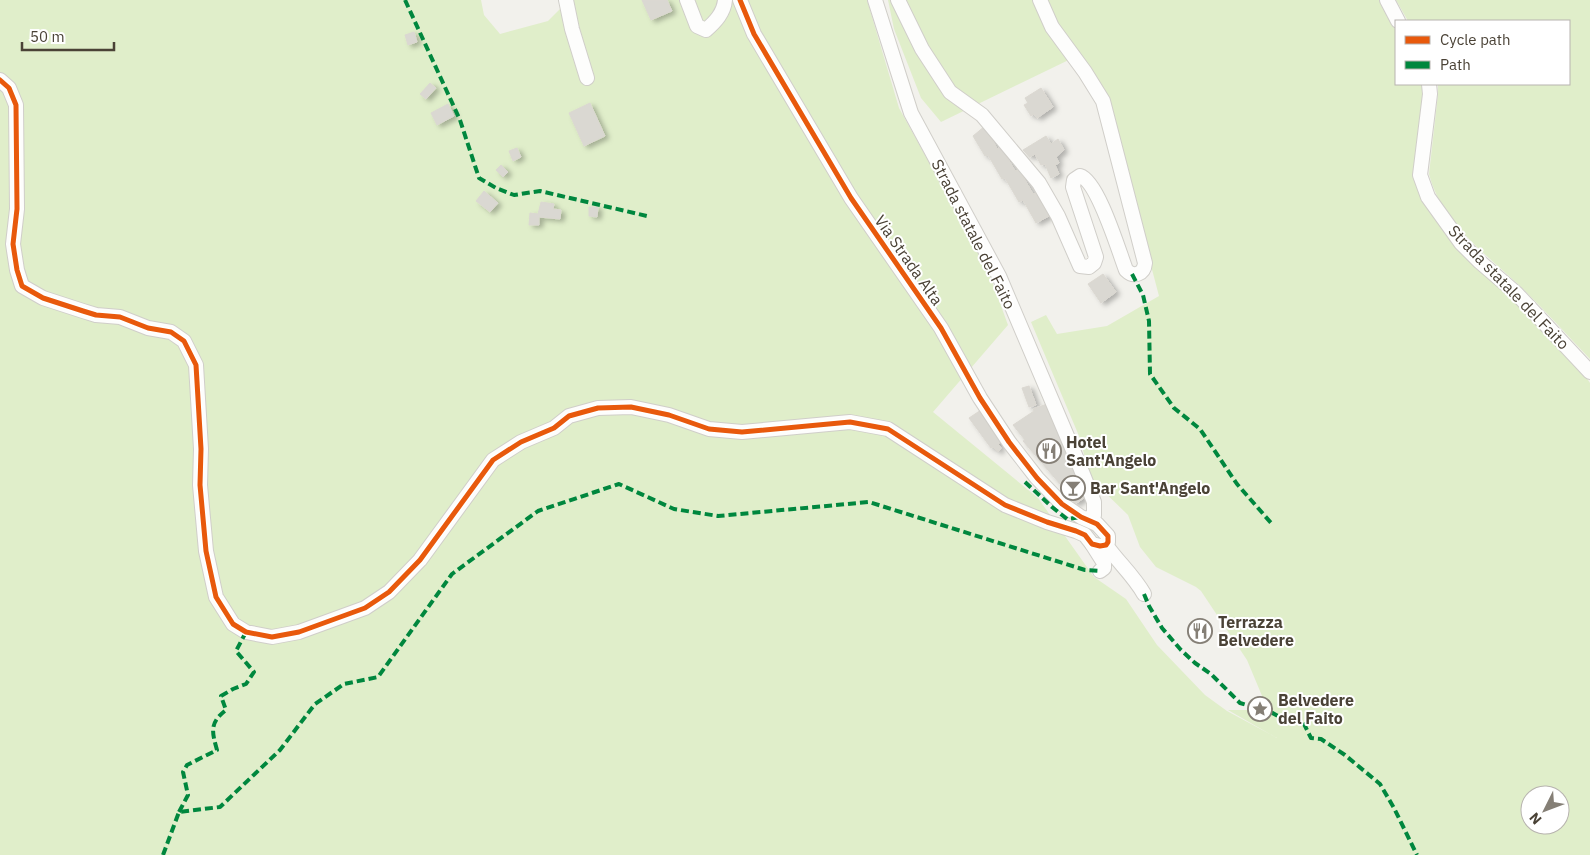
<svg xmlns="http://www.w3.org/2000/svg" width="1590" height="855" viewBox="0 0 1590 855" font-family="'IBM Plex Sans',sans-serif">
	<defs>
		<filter id="shadow"><feDropShadow dx="4" dy="2.5" stdDeviation="2.5" flood-color="#0004"/></filter>
	</defs>
	<rect width="100%" height="100%" fill="#f2f1ec"/>
	<!-- green -->
	<g fill="#e0eeca" fill-rule="evenodd">
		<path d="M0,0H481L484,15L500,34L548,21L569,0H867L899,108L986,265L1008,325L933,412L1038,498L1094,577L1126,599L1157,645L1205,695L1227,711L1277,738L1228,710H1257L1265,703L1247,660L1201,591L1196,587L1156,567L1140,547L1128,515L1091,479L1079,436L1031,322L1046,315L1057,334L1107,326L1159,296L1120,148L1108,96L1079,55L941,122L921,98L894,29L888,0H1379L1396,31V84H1423L1424,94L1414,175L1422,200L1456,247L1476,267L1511,298L1582,371L1590,383V855H0ZM1530,795H1560V825H1530Z"/>
		<path d="M1396,0H1590V359C1567,335 1545,310 1521,287C1487,255 1441,222 1429,174L1438,94V84H1569V21H1408Z"/>
	</g>
	<!-- building -->
	<g fill="#dad8d2" stroke="#dbd8d1" filter="url(#shadow)">
		<polygon points="642,0 667,0 672,11 651,20"/>
		<polygon points="414,32 417,42 408,45 405,35"/>
		<polygon points="430,83 436,88 426,99 420,94"/>
		<polygon points="1041,88 1053,107 1037,118 1034,114 1031,116 1024,105 1028,103 1025,98"/>
		<polygon points="590,103 605,136 584,146 569,113"/>
		<polygon points="448,104 454,116 437,125 431,113"/>
		<polygon points="985,126 997,149 1001,147 1015,171 1019,170 1033,194 1036,193 1049,216 1036,223 1023,200 1019,202 1005,178 1002,179 988,155 985,156 973,136"/>
		<polygon points="1046,136 1051,144 1058,139 1064,150 1056,157 1059,163 1055,165 1059,174 1051,178 1045,164 1041,165 1035,154 1030,157 1023,150"/>
		<polygon points="517,148 521,157 513,161 509,151"/>
		<polygon points="501,165 508,172 503,177 496,170"/>
		<polygon points="484,191 498,203 490,212 476,201"/>
		<polygon points="541,202 554,204 553,209 561,210 560,219 539,217 539,225 529,225 530,213 538,214"/>
		<polygon points="589,207 598,207 597,217 589,216"/>
		<polygon points="1103,274 1116,292 1101,303 1088,284"/>
		<polygon points="1029,386 1036,405 1029,407 1022,388"/>
		<polygon points="1047,404 1078,473 1060,484 1023,441 1025,440 1013,425 1034,411 1033,409"/>
		<polygon points="981,410 1004,440 998,444 1001,448 998,452 993,447 991,448 969,418"/>
		<polygon points="1078,473 1084,498 1075,504 1060,484"/>
	</g>
	<g fill="none" stroke-linecap="round" stroke-linejoin="round">
		<defs>
			<g id="minor">
				<polyline points="566,0 572,29 587,78"/>
				<path d="M687,0L697,26L706,30C715,22 724,13 725,0"/>
				<polyline points="875,0 911,113 999,276 1078,462 1094,502 1094,515 1087,519"/>
				<path d="M898,0L922,49L950,92L982,115L1039,183L1058,216L1080,266L1089,267L1094,263L1096,257L1073,187L1074,180L1080,176C1098,181 1119,252 1126,270C1134,278 1144,274 1145,263L1103,101L1085,72L1052,27L1040,0"/>
				<polyline points="1387,0 1398,21"/>
				<polyline points="0,80 9,88 16,105 17,209 13,244 17,270 22,286 43,298 83,311 96,315 120,317 148,328 171,332 184,341 196,365 201,449 200,485 206,551 216,597 233,624 246,632 272,637 299,632 365,608 389,592 420,560 493,460 521,442 554,428 569,416 598,408 631,407 669,415 709,429 742,432 850,422 888,429 1005,505 1047,522 1076,531 1085,535 1092,544 1100,546 1106,545 1108,542 1108,536 1097,524 1081,517 1062,504 1037,478 1009,442 980,398 941,328 851,198 754,34 740,0"/>
				<polyline points="1429,84 1430,94 1420,175 1428,197 1461,243 1480,262 1516,293 1590,372"/>
				<polyline points="1092,544 1104,563 1104,568 1100,571"/>
				<path d="M1106,545C1118,562 1134,576 1144,594"/>
			</g>
		</defs>
		<!-- minor casing -->
		<use href="#minor" stroke="#d0cec9" stroke-width="16"/>
		<!-- minor -->
		<use href="#minor" stroke="#fdfdfc" stroke-width="14"/>
		<!-- quiet -->
		<g stroke="#00873e" stroke-width="4" stroke-dasharray="8 4" stroke-linecap="butt">
			<polyline points="405,0 460,120 479,178 496,188 514,195 540,191 647,216"/>
			<polyline points="1132,274 1143,295 1149,321 1150,374 1174,408 1200,429 1237,484 1272,524"/>
			<polyline points="1025,482 1052,507 1067,519 1081,517"/>
			<polyline points="1144,594 1149,606 1162,628 1181,650 1195,663 1211,674 1240,703 1250,706 1255,705 1257,701"/>
			<polyline points="1260,706 1285,720 1293,719 1303,722 1311,738 1321,739 1345,755 1380,784 1394,808 1417,855"/>
			<path d="M179,812L188,795L183,772L187,765L217,750C212,732 209,723 226,710L221,696L233,689L246,684L254,672L236,651L246,632"/>
			<polyline points="163,855 179,812 220,807 280,750 315,704 344,684 378,677 452,574 538,511 619,484 674,509 718,516 869,502 1085,570 1100,571"/>
		</g>
		<defs>
			<polyline id="cycleway" points="0,80 9,88 16,105 17,209 13,244 17,270 22,286 43,298 83,311 96,315 120,317 148,328 171,332 184,341 196,365 201,449 200,485 206,551 216,597 233,624 246,632 272,637 299,632 365,608 389,592 420,560 493,460 521,442 554,428 569,416 598,408 631,407 669,415 709,429 742,432 850,422 888,429 1005,505 1047,522 1076,531 1085,535 1092,544 1100,546 1106,545 1108,542 1108,536 1097,524 1081,517 1062,504 1037,478 1009,442 980,398 941,328 851,198 754,34 740,0"/>
		</defs>
		<!-- cycleway casing -->
		<use href="#cycleway" stroke="#fff" stroke-width="8"/>
		<!-- cycleway -->
		<use href="#cycleway" stroke="#e8590c" stroke-width="5"/>
	</g>
	<!-- icons -->
	<defs>
		<symbol id="restaurant-ring" viewBox="-11 -11 22 22"><circle r="9.5" fill="#fff" stroke="#857f76" stroke-width="1.5"/><path d="M-5-6h1v4h1v-4h1v4h1v-4h1v5L-1.5 .5V6h-2V.5L-5-1ZM5-6V6H3V1.5H1.5Q1.5-4 5-6Z" fill="#857f76"/></symbol>
		<symbol id="bar-ring" viewBox="-11 -11 22 22"><circle r="9.5" fill="#fff" stroke="#857f76" stroke-width="1.5"/><path d="M-6-5H6L.8 .8V4.5H3.5V6h-7V4.5H-.8V.8Z" fill="#857f76"/></symbol>
		<symbol id="sight-ring" viewBox="-11 -11 22 22"><circle r="9.5" fill="#fff" stroke="#857f76" stroke-width="1.5"/><path d="M0-6L1.8-2.2L6-1.7L2.9 1.2L3.7 5.4L0 3.3L-3.7 5.4L-2.9 1.2L-6-1.7L-1.8-2.2Z" fill="#857f76"/></symbol>
	</defs>
	<g fill-rule="evenodd">
		<use href="#restaurant-ring" x="1035" y="437" width="28" height="28"/>
		<use href="#bar-ring" x="1059" y="474" width="28" height="28"/>
		<use href="#restaurant-ring" x="1186" y="617" width="28" height="28"/>
		<use href="#sight-ring" x="1246" y="695" width="28" height="28"/>
	</g>
	<g text-anchor="middle" stroke-width="4" stroke-linejoin="round" paint-order="stroke">
		<!-- street labels -->
		<g font-size="16" fill="#4a4236" stroke="#fff">
			<text transform="translate(974 234) rotate(63)" y="6">Strada statale del Faito</text>
			<text transform="translate(909 260) rotate(55)" y="6">Via Strada Alta</text>
			<text transform="translate(1509 287) rotate(46)" y="6">Strada statale del Faito</text>
		</g>
		<!-- poi labels -->
		<g font-size="16" font-weight="bold" fill="#4a4236" stroke="#fff" text-anchor="start">
			<text x="1066" y="448">Hotel<tspan x="1066" dy="18">Sant'Angelo</tspan></text>
			<text x="1090" y="494">Bar Sant'Angelo</text>
			<text x="1218" y="628">Terrazza<tspan x="1218" dy="18">Belvedere</tspan></text>
			<text x="1278" y="706">Belvedere<tspan x="1278" dy="18">del Faito</tspan></text>
		</g>
	</g>
	<!-- legend -->
	<rect x="1395" y="20" width="175" height="65" fill="#ffffff" stroke="#b7b3af"/>
	<rect x="1405" y="36" width="25" height="8" fill="#e8590c" stroke="#b7b3af"/>
	<text x="1440" y="45" font-size="15" fill="#4a4236">Cycle path</text>
	<rect x="1405" y="61" width="25" height="8" fill="#00873e" stroke="#b7b3af"/>
	<text x="1440" y="70" font-size="15" fill="#4a4236">Path</text>
	<!-- north arrow -->
	<g transform="translate(1545 810) rotate(228)"><circle r="24" fill="#ffffff" stroke="#b7b3af"/>
	<path d="M0-4L9 19L0 12L-9 19Z" fill="#857f76"/>
	<text y="-8" font-size="14" font-weight="bold" text-anchor="middle" fill="#4a4236">N</text>
	</g>
	<!-- scale -->
	<path d="M22 42v8h92v-8" fill="none" stroke="#4a4236" stroke-width="2.5"/>
	<text x="30" y="42" font-size="15" fill="#4a4236" stroke="#ffffff" stroke-width="4" paint-order="stroke">50 m</text>
</svg>
